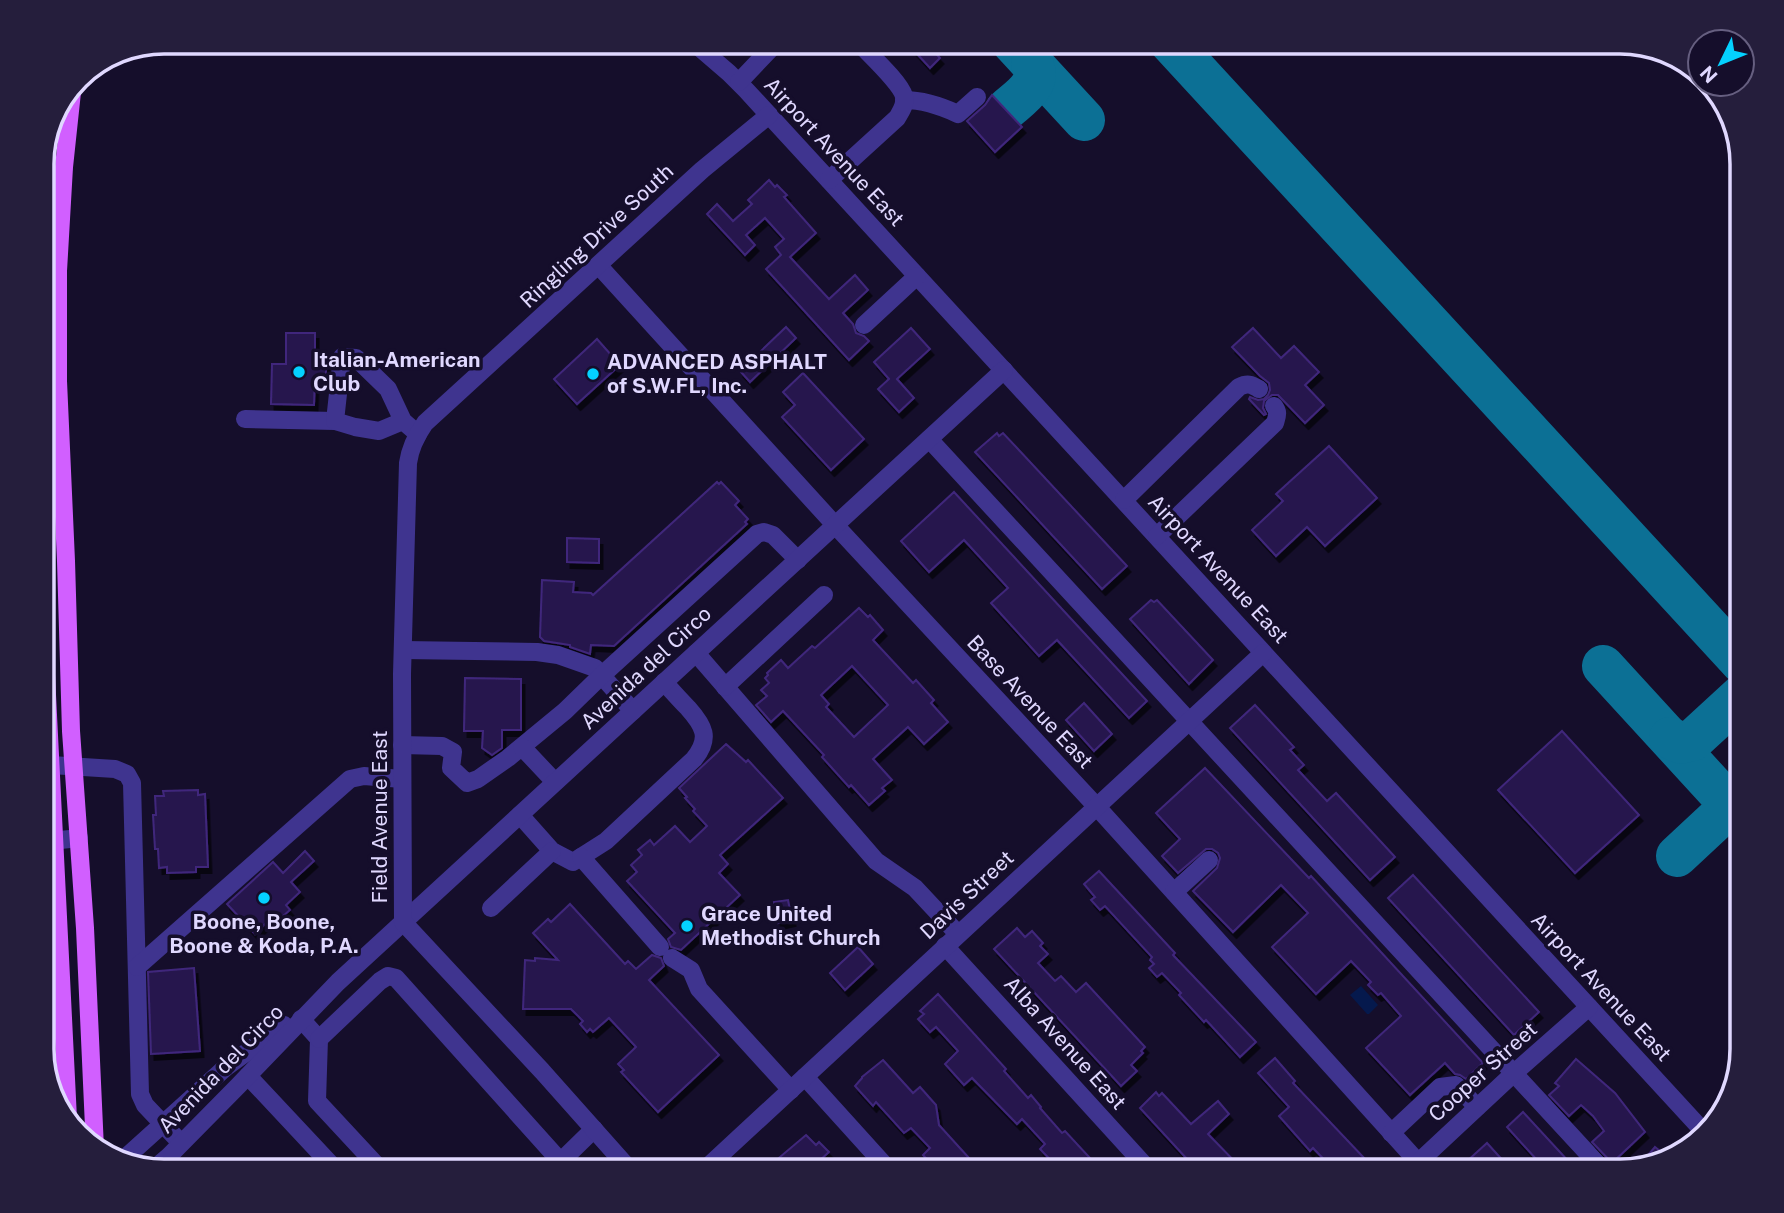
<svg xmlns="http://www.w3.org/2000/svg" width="1784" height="1213" viewBox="0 0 1784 1213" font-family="'Public Sans',sans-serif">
	<defs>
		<filter id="shadow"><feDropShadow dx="3.5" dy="6" stdDeviation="0" flood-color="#0009"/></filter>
	</defs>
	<rect width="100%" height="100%" fill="#150e2b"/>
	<!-- water -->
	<polygon fill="#05194d" points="1361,986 1378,1005 1369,1014 1367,1014 1350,995"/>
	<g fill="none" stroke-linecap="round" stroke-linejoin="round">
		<!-- taxiway -->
		<g stroke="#0c7095" stroke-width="42">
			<polyline points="1012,42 1084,120"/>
			<polyline points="1170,42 1742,663"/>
			<path d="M1006,110C1019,98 1043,84 1032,64"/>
			<polyline points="1603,666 1724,798 1725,808 1721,815 1677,856"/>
			<polyline points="1670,738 1681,743 1693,740 1742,695"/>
		</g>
	</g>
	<!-- building -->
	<g fill="#27184e" stroke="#40287c" stroke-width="2" fill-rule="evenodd" filter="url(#shadow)">
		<polygon points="906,42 925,42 940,58 930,68"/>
		<polygon points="992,95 1022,127 995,152 967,121 985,105"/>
		<polygon points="769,180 775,187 777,185 787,195 784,197 816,233 790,257 829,299 855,275 868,290 843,313 853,324 856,333 864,336 869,341 849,360 766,269 781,255 775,247 784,239 765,218 746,235 755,245 745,255 707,214 717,204 733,221 752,204 748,200"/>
		<polygon points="786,327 796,338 750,382 740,371"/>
		<polygon points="911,328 930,349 897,379 914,398 899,412 878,389 889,379 874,362"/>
		<polygon points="1253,328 1281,358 1294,346 1319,372 1305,385 1324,405 1305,423 1278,395 1272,395 1264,401 1263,408 1266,414 1264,415 1249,399 1250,397 1258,400 1264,399 1268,395 1270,390 1269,383 1260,376 1232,347"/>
		<polygon points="286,333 315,333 315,360 326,360 326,379 315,379 314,405 271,404 272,364 286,364"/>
		<polygon points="597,339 620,365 577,404 554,379"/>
		<polygon points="803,373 864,439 831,470 782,417 795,405 783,392"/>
		<polygon points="997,433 999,436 1003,433 1127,566 1102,589 975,452"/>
		<polygon points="1329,446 1377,498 1325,546 1307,527 1276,556 1252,530 1283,501 1276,494"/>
		<polygon points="717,482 719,484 721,482 739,501 735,505 748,519 745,522 747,524 614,646 591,645 590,654 570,647 570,645 544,641 540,637 542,580 574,582 573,592 591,593 593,595"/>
		<polygon points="954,492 1147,701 1129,718 1057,640 1039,656 991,603 1008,588 964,540 929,572 901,541"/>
		<polygon points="567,538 599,539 599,563 567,562"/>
		<polygon points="1151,600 1154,602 1157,600 1213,660 1189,684 1130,619"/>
		<path d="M859,608L868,617L870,615L883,630L873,640L913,683L916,680L934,700L931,703L948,722L924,744L908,727L873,759L892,780L882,788L885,791L869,805L851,785L849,787L822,757L824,755L783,711L771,722L756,705L767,696L761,690L769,683L765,678L768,675L767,673L781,660L788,668L812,646L815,648ZM852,666L888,705L854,737L826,707L829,704L821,695Z"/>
		<polygon points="465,678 521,679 521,730 502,730 502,748 492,755 482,748 483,731 464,731"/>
		<polygon points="1084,703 1112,734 1094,751 1066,720"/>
		<polygon points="1255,705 1294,747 1290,750 1304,765 1298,770 1327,801 1336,793 1395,857 1370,880 1230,728"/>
		<polygon points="1562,731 1639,815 1575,873 1498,790"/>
		<polygon points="726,744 746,762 748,760 783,798 720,855 728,864 719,873 740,895 681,950 671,947 668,939 675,933 627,881 637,872 631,865 642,855 638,850 650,840 654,845 675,826 690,842 707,826 693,811 695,809 685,798 687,797 679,788"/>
		<polygon points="1205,768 1309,878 1311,876 1483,1063 1466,1079 1460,1075 1455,1074 1445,1063 1410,1095 1366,1048 1401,1016 1381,993 1378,995 1368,985 1371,982 1351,961 1316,994 1272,947 1308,913 1281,885 1233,932 1193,891 1217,868 1220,858 1218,853 1212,849 1206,849 1178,873 1162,856 1180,839 1156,813"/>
		<polygon points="198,790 198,795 205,794 208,867 196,867 196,872 167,873 167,867 159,868 158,849 155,849 153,815 156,815 155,796 164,796 163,791"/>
		<polygon points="305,851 314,861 291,882 300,892 286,905 290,910 274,924 270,919 255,934 227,904 273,862 283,873"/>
		<polygon points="1099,871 1175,953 1173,955 1195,978 1256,1042 1240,1057 1206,1020 1204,1022 1179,995 1181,993 1162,973 1157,977 1149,968 1154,964 1150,960 1152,957 1105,906 1100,910 1091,900 1095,897 1084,884"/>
		<polygon points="1413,875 1539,1012 1514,1035 1388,898"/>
		<polygon points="788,900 792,920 778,923 774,902"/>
		<polygon points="570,904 625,964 628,961 636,969 652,955 661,958 664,966 649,980 719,1055 658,1112 621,1072 624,1070 618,1064 636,1047 609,1018 593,1032 590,1029 587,1032 580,1024 583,1021 571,1009 523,1009 525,960 535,961 535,958 558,960 533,933 548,919 551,922"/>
		<polygon points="1017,928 1025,937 1032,931 1043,943 1040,946 1048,954 1038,963 1055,981 1061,976 1076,992 1086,983 1145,1047 1141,1051 1143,1053 1131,1065 1137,1071 1121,1086 994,949"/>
		<polygon points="858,947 873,964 845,990 830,973"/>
		<polygon points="194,968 200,1051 151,1054 148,972"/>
		<polygon points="938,994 1006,1069 1004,1071 1028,1098 1031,1095 1041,1107 1040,1108 1062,1133 1065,1131 1102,1171 1061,1171 1040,1149 1045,1144 1022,1119 1017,1124 972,1078 964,1085 945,1064 958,1051 936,1027 930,1032 918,1019 924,1014 920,1011"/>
		<polygon points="1275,1058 1295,1081 1293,1083 1366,1160 1361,1165 1366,1171 1335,1171 1313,1148 1310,1151 1279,1116 1289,1107 1258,1073"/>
		<polygon points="1576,1059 1615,1093 1645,1132 1612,1163 1592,1142 1604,1131 1593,1116 1581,1105 1569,1116 1549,1095 1559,1086 1555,1083"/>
		<polygon points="883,1060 913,1093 920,1087 936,1105 939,1125 969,1158 955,1171 944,1162 936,1169 923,1155 930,1148 911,1128 904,1133 876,1102 873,1106 855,1086 862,1078 862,1077"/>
		<polygon points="1156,1092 1159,1096 1162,1093 1191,1124 1218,1101 1229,1114 1208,1134 1244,1171 1198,1171 1140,1108"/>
		<polygon points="1523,1112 1571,1164 1564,1171 1547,1171 1507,1127"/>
		<polygon points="806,1135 816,1145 819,1142 829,1152 808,1171 782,1171 774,1162"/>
		<polygon points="1487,1143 1506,1164 1498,1171 1474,1171 1466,1162"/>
		<polygon points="1655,1147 1670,1159 1638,1167"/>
	</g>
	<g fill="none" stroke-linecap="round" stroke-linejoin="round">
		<!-- minor -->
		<g stroke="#3f348f" stroke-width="18">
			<polyline points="693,42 729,73 746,90 1704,1132"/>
			<polyline points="739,82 777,42"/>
			<path d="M904,100C924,100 941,106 958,114L977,97"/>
			<polyline points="42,166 64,167"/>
			<path d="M829,180L897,118C901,111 906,105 904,96C900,82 869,54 858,42"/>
			<polyline points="599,266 835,525 1097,807 1426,1171"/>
			<polyline points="42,305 58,305"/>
			<polyline points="864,325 917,276"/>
			<polyline points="245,419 335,421"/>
			<polyline points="403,421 379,431 355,427 335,421 342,357 356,358 388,389 403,421 418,434"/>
			<polyline points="929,439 1604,1171"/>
			<path d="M1124,500L1239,387C1247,383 1251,384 1259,389"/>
			<path d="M1157,536L1275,423C1277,416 1279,412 1274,406"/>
			<polyline points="403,650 537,652 558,655 595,668 633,711"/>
			<polyline points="696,653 876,861 915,888 958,934"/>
			<polyline points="725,687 824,595"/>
			<polyline points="402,745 442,746 453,752 451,768 467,783 478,779 508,758 565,711 601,676 757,534 764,532 773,535 798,560"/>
			<polyline points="522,747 555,782"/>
			<polyline points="51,765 115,769 127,774 132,783 140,1094 145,1105 181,1143"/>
			<path d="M520,815L552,851L573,862L606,841L694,759C711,738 704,726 688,708C680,700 672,691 664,682"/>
			<polyline points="42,842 79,838"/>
			<polyline points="581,857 660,947"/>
			<polyline points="1174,892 1209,860"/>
			<polyline points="491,908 552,851"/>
			<polyline points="945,946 1150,1171"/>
			<polyline points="672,958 691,970 699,989 791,1090"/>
			<polyline points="137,967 350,779 364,776 402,779"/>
			<polyline points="301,1019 319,1039 317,1101 382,1171"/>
			<polyline points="319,1039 380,981 388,976 396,978 561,1162"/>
			<polyline points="248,1076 337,1171"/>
			<polyline points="805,1077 890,1171"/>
			<polyline points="1391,1133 1440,1087 1456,1085 1477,1107"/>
			<polyline points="124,1159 225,1068 284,1025"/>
			<polyline points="155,1168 169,1156 238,1086 338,982 1004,370"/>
			<polyline points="551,1171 594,1129"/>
			<path d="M631,1171L542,1071L403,922L402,674L408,463C410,448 416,436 425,423L702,170L769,115"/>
			<polyline points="703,1171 1263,653"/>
			<polyline points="1409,1171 1513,1074 1589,1007"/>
		</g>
		<!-- major -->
		<g stroke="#d15fff" stroke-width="18">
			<polyline points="72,92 64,167 58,271 58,381 66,561 71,731 85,928 95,1149"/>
			<polyline points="42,594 68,1119"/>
		</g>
	</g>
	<!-- markers -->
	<g fill="#04d1ff" stroke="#150e2b" stroke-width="2.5">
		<circle cx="299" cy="372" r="7"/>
		<circle cx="593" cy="374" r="7"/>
		<circle cx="264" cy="898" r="7"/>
		<circle cx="687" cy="926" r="7"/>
	</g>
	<g text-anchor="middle" stroke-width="7" stroke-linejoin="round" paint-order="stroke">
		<!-- street labels -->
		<g font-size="21" fill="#e0d8ff" stroke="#150e2b">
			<text transform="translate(834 152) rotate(47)" y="7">Airport Avenue East</text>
			<text transform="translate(597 236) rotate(-43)" y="7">Ringling Drive South</text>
			<text transform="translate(1218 569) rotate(47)" y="7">Airport Avenue East</text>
			<text transform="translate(646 668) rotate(-43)" y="7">Avenida del Circo</text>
			<text transform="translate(1030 702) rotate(47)" y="7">Base Avenue East</text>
			<text transform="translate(380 817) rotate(-90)" y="7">Field Avenue East</text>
			<text transform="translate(967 895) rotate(-43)" y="7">Davis Street</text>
			<text transform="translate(1601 987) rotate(47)" y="7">Airport Avenue East</text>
			<text transform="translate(1065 1043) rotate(48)" y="7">Alba Avenue East</text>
			<text transform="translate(221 1069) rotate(-46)" y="7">Avenida del Circo</text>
			<text transform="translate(1483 1072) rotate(-42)" y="7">Cooper Street</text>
		</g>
		<!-- poi labels -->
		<g font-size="21" font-weight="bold" fill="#e0d8ff" stroke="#150e2b" text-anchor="start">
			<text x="313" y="367">Italian-American<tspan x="313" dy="24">Club</tspan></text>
			<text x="607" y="369">ADVANCED ASPHALT<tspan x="607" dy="24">of S.W.FL, Inc.</tspan></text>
			<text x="701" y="921">Grace United<tspan x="701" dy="24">Methodist Church</tspan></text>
			<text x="264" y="929" text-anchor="middle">Boone, Boone,<tspan x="264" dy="24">Boone &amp; Koda, P.A.</tspan></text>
		</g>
	</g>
	<!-- crop -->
	<path d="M0 0H1784V1213H0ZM164 54H1620A110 110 0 0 1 1730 164V1049A110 110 0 0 1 1620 1159H164A110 110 0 0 1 54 1049V164A110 110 0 0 1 164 54Z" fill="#251e3c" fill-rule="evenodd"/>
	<path fill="none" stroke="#e0d8ff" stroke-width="3.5" d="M164 54H1620A110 110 0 0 1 1730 164V1049A110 110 0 0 1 1620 1159H164A110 110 0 0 1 54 1049V164A110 110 0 0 1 164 54Z"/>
	<!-- north arrow -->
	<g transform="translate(1721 63) rotate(227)"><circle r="33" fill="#150e2b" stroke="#665f80" stroke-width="2"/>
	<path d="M0-5L12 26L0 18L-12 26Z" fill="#04d1ff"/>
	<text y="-10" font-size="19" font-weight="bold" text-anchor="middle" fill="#e0d8ff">N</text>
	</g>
</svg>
